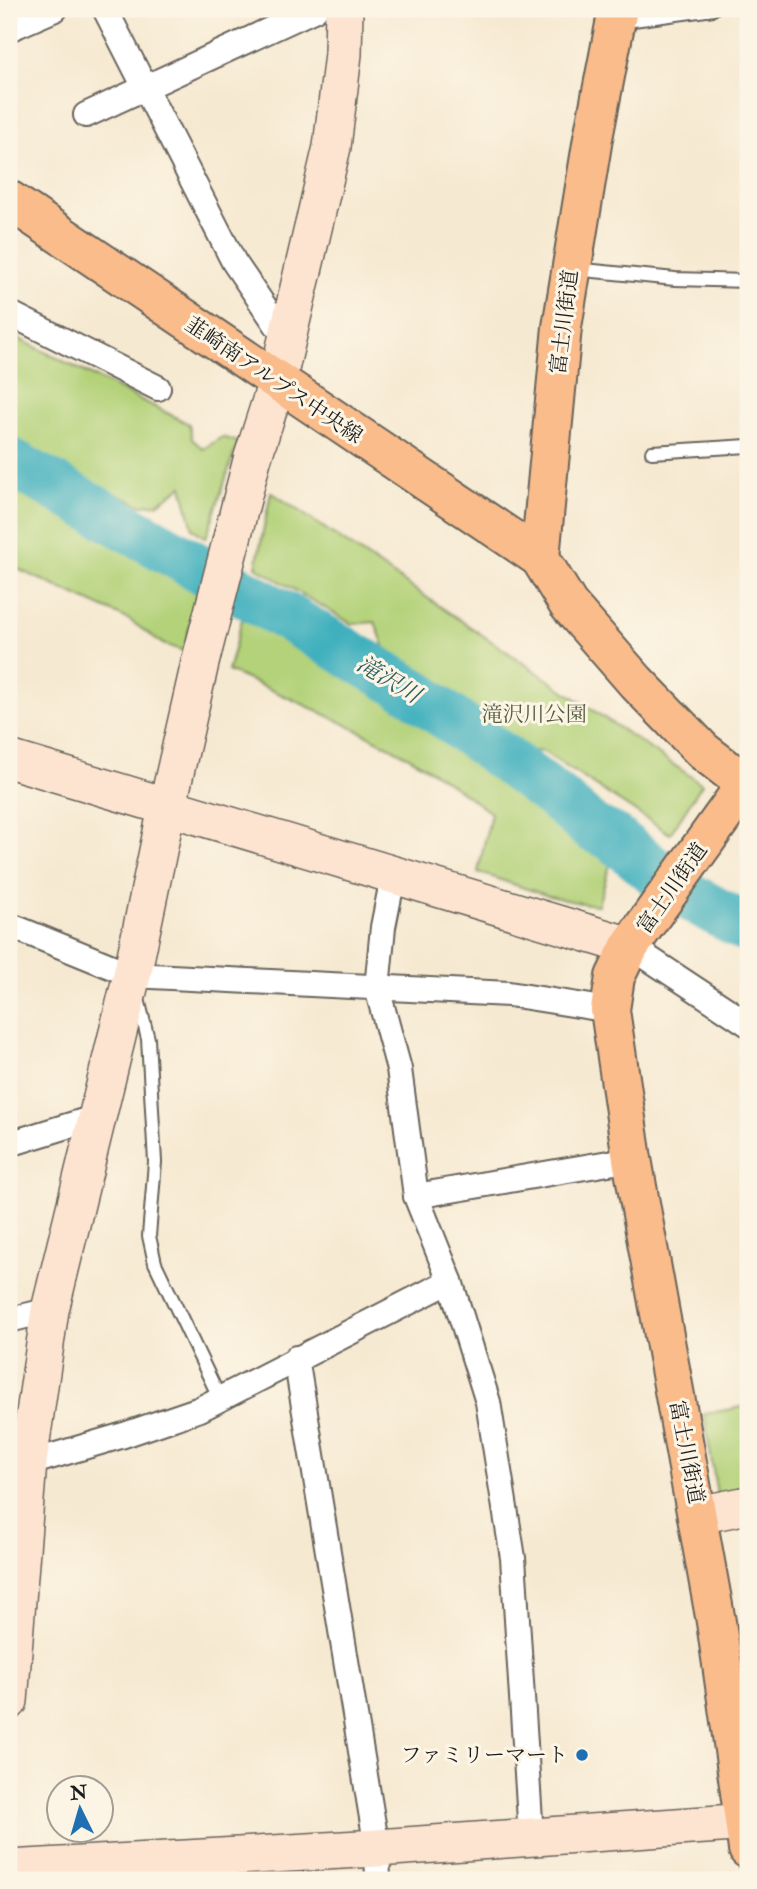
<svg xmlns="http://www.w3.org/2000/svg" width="757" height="1889" viewBox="0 0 757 1889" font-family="'IM FELL Double Pica','Noto Serif JP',serif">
	<rect width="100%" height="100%" fill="#fcf5e5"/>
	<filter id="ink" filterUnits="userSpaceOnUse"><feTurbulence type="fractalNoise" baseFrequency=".0143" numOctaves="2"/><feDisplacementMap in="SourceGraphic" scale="14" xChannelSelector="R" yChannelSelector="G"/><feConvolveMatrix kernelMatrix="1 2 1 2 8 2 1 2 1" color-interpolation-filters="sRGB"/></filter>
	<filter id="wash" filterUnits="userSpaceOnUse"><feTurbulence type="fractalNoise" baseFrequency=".00686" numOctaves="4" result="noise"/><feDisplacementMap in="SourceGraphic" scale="28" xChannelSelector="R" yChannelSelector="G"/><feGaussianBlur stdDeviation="1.57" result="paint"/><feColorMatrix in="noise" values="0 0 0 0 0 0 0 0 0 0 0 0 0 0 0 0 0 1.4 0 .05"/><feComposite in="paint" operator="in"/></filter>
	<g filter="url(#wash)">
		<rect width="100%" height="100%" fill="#f6e9d1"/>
		<!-- green -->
		<g fill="#b3d279" stroke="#68774a" stroke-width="2">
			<polygon points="9,334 189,424 192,439 203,449 222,437 238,442 206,538 193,529 182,486 157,504 141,505 97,486 49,457 9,437"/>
			<polygon points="9,485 174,574 199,585 184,651 163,644 128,619 9,565"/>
			<path d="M271,492L702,784L670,834L542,751C514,753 513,748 498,726L487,723L386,651L375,622L352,624L256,567Z"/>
			<path d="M244,612L283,629L424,712L441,728L491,761L511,779L613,854L598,905C557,902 517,885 478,872L491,813C463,793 436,772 407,756C349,724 288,697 228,671Z"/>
			<polygon points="748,1406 748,1480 741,1482 745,1502 719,1507 704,1414"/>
		</g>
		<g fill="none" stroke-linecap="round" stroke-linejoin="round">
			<!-- river -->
			<polyline stroke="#41b0be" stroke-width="49" points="9,461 287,617 414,692 556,797 592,828 611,836 681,892 748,929"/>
		</g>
	</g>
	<g filter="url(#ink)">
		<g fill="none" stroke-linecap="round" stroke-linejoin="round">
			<defs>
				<g id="lane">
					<polyline points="619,22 713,9"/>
					<polyline points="574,269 675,279 748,281"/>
					<polyline points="652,452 748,446"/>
					<polyline points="138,999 148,1039 155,1162 149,1236 155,1263 220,1399"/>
				</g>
				<g id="street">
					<polyline points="105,9 234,262 287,340"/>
					<polyline points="9,29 55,9"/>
					<polyline points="86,115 315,9"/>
					<polyline points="9,313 158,388"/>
					<polyline points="393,877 383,927 377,988 399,1069 416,1196 450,1281 488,1402 513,1558 531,1836"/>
					<polyline points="9,925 132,975 509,994 610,1010"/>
					<polyline points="630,946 748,1024"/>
					<polyline points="9,1144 97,1117"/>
					<polyline points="416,1196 632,1159"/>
					<polyline points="9,1320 50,1310"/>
					<polyline points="296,1358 377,1848 378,1880"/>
					<polyline points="9,1469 124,1435 200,1409 450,1281"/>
				</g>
				<g id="secondary">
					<polyline points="9,759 630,946"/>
					<polyline points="698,1515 748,1505"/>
					<polyline points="9,1701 28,1462 50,1310 132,975 167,808 200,663 252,460 277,382 332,147 343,54 344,9"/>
					<polyline points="9,1869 377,1848 748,1822"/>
				</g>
				<g id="primary">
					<polyline points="618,9 593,138 562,327 540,558 568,604 636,682 703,751 746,784 630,946 615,977 610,1010 632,1159 716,1622 748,1849"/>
					<polyline points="9,200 540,558"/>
				</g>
			</defs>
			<!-- lane casing -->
			<use href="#lane" stroke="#68645b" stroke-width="16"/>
			<!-- street casing -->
			<use href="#street" stroke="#68645b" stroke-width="28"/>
			<!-- secondary casing -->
			<use href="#secondary" stroke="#68645b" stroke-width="40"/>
			<!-- primary casing -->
			<use href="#primary" stroke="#68645b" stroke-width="42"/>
			<!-- lane -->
			<use href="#lane" stroke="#fff" stroke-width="12"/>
			<!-- street -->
			<use href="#street" stroke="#fff" stroke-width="24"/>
			<!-- secondary -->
			<use href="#secondary" stroke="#fde4d1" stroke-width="37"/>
			<!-- primary -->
			<use href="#primary" stroke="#fabc8b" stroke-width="38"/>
		</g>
	</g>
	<!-- markers -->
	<circle fill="#1f6fb2" stroke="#fcf5e5" stroke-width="2.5" cx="582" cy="1755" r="7"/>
	<g text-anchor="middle" stroke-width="6" stroke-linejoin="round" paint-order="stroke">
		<!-- street labels -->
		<g font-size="21" fill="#1c1c1c" stroke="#fcf5e5">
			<text transform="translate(564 322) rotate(-83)" y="7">富士川街道</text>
			<text transform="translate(274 380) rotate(34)" y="7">韮崎南アルプス中央線</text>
			<text transform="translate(672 888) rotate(-55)" y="7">富士川街道</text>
			<text transform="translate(687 1452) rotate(79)" y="7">富士川街道</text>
		</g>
		<!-- park labels -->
		<g font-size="21" fill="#515c3d" stroke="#fcf5e5">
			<text x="534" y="721">滝沢川公園</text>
		</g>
		<!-- poi labels -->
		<g font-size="21" fill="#1c1c1c" stroke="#fcf5e5" text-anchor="end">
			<text x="568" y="1762">ファミリーマート</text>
		</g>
		<!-- water labels -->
		<g font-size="23" font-style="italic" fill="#2d5f65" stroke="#fcf5e5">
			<text transform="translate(389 679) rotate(31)" y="8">滝沢川</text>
		</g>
	</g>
	<!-- margin -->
	<rect width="757" height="1889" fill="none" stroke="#fcf5e5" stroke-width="35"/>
	<!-- north arrow -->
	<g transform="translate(80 1809) rotate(355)"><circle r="33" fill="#fcf5e5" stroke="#a29e95" stroke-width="2"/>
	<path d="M0-5L12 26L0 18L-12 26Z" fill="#1f6fb2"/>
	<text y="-10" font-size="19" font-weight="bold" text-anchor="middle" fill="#1c1c1c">N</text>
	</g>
</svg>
